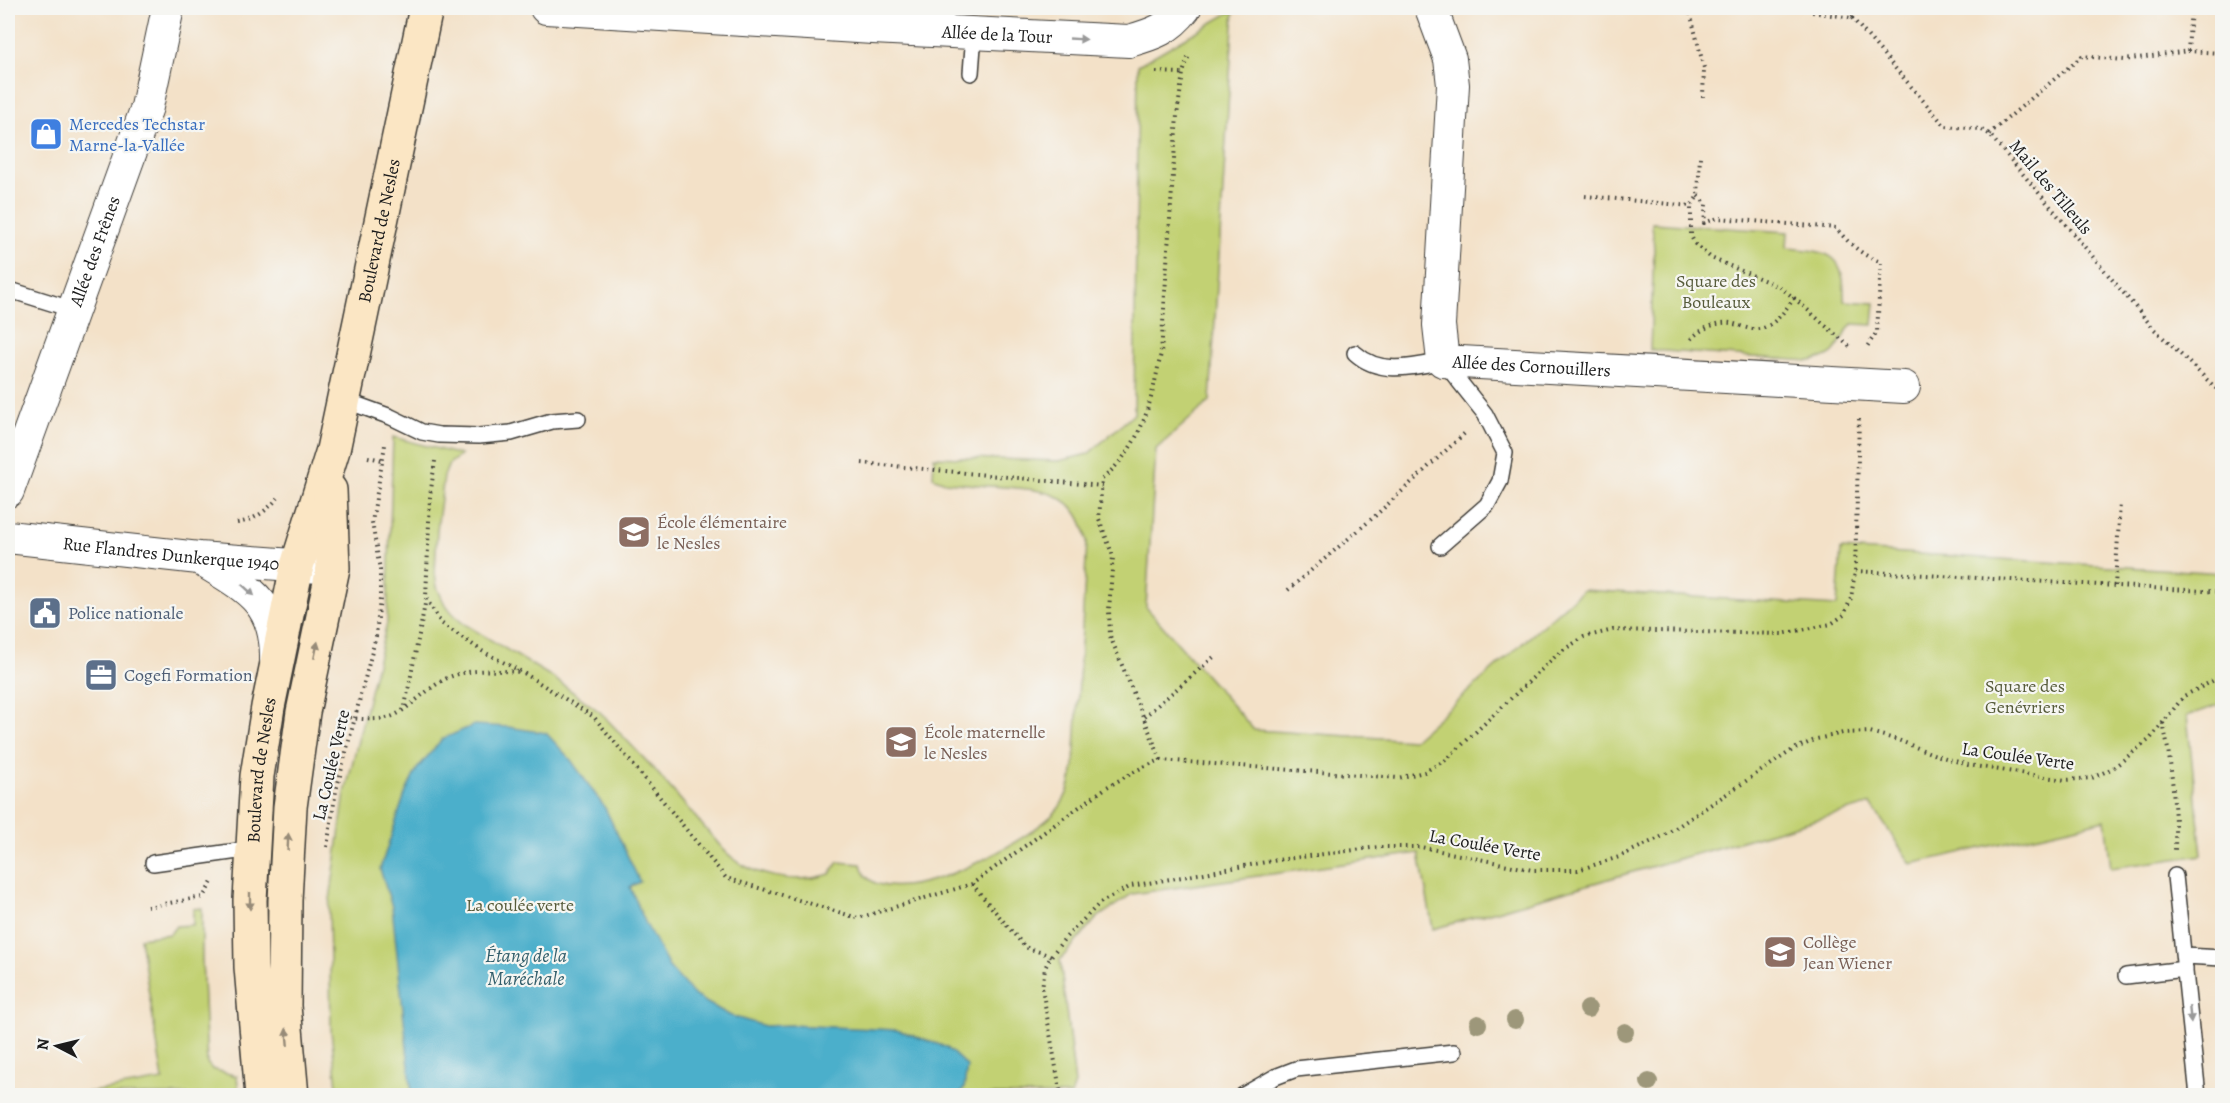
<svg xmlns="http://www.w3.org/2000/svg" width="2230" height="1103" viewBox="0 0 2230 1103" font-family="Alegreya,serif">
	<rect width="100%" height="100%" fill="#f6f6f2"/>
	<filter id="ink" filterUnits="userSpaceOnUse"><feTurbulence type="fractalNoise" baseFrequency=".0167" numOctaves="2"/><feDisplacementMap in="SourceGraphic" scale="12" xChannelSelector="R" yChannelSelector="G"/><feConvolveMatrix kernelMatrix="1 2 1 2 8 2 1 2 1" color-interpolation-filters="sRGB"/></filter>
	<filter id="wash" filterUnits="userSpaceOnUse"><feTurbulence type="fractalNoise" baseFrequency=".008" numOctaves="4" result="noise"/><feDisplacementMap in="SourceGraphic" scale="24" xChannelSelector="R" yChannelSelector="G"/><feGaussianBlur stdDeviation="1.35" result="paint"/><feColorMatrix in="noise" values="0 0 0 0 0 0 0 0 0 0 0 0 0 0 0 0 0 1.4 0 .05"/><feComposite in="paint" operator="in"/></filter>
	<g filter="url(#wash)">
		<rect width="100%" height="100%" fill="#f3e1c8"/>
		<!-- green -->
		<g fill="#c2d173" stroke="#6f7648" stroke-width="1.5">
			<path d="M1234,10L1210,401L1156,449L1146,607L1254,730L1413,740L1583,590L1837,606L1841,549L2222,573V704L2187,716L2202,855L2111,868L2105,820L1911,864L1871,804L1433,929L1419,853L1132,894L1097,918L1060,960L1075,1084L1071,1095L338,1096L331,1031L329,907L345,793L387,623L393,437L461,455L449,464L444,476L437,530L435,573L437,587L445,605L461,622L552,677L600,712L654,769L723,849C748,877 796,885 830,874L838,862L861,864C862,867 863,873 866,876C899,914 1034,839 1058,809C1068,796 1071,782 1074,767L1087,541C1079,494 1047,490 1006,487C986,486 966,484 945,482L933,477L934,457L1059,461L1088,454L1134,414L1138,65Z"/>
			<path d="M1652,223L1788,232L1787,248C1829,252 1845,251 1844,301L1875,303L1873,325L1852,324C1835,345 1841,356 1810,361L1650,350L1654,249Z"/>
			<polygon points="202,908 202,958 207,1063 212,1069 237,1076 239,1095 73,1095 163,1080 140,938 170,934 176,926 193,925 193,909"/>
		</g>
		<!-- water -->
		<polygon fill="#4cafcb" stroke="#346674" stroke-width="1.5" points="474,725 508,727 546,733 571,760 605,808 640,882 630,887 646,924 669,967 695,996 711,1005 731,1016 765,1026 789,1025 897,1030 946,1047 967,1066 964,1089 958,1096 412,1095 392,907 380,869 405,794 417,769 442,739"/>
	</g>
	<g filter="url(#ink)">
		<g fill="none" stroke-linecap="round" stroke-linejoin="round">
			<defs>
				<g id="lane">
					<polyline points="971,73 974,33"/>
					<polyline points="13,291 74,310"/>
					<path d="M1355,353C1380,376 1413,367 1443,361L1485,414L1505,453L1500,481L1487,505L1440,546"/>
					<polyline points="344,400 391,417 422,432 439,435 479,436 511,433 552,421 578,419"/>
					<polyline points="153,863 252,849"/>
					<polyline points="2175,876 2198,1096"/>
					<polyline points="2184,956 2222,958"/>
					<polyline points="2126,976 2185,969"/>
					<polyline points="1242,1096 1275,1077 1296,1069 1454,1052"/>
				</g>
				<g id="street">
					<path id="s1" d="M546,8L873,28L1129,41C1154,34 1169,29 1185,8"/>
					<path id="s2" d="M1431,8L1450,59L1453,85L1439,325L1443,361L1904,387"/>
					<path id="s3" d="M8,491L147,107L168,8"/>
					<path id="s4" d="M8,537L199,558L333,568"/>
					<path d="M205,562C249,589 277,603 276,660"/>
				</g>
				<g id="secondary">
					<path id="s5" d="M262,1096L251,967L250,900L257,776L268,707L297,566L333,450L426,8"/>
					<polyline points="292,1096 284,1006 285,900 290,807 303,712 333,568 330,490"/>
				</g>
			</defs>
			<!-- lane casing -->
			<use href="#lane" stroke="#3c3a36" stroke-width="18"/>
			<!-- street casing -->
			<use href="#street" stroke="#3c3a36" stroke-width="34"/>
			<!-- secondary casing -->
			<use href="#secondary" stroke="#3c3a36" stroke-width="36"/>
			<!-- path -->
			<g stroke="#3c3a36" stroke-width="4" stroke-dasharray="1.5 4.5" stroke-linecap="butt">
				<polyline points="1689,8 1704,68 1703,97"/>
				<polyline points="1808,8 1812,12 1852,18"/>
				<polyline points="1852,18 1945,126 1980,129 1989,134 2154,329 2222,394"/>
				<polyline points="1852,18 1863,8"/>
				<polyline points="2188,51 2191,8"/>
				<polyline points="1156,72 1183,73"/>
				<polyline points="1989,134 2082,56 2124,60 2188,51 2222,53"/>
				<polyline points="1585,196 1691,206"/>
				<path d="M1698,196L1706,204L1704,223L1718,218L1836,228C1847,242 1864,257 1881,262L1877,332L1866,348"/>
				<polyline points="1794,298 1850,347"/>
				<path d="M1691,339C1699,330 1717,321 1730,323C1741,325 1751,332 1763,328C1777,323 1786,309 1794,298L1780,287L1711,258L1695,244L1691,236V206L1698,196L1700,156"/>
				<polyline points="368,457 382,460"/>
				<polyline points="435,461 430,497 426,598 441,623 482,651 522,672 594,717 726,878 858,918 972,884 1107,787 1143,767 1161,760 1398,778 1424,772 1446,760 1560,652 1584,637 1613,630 1782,634 1831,624 1844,615 1851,598 1855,571 1859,419"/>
				<polyline points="862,463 1102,486"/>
				<path d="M237,523C255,520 266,511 278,498"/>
				<polyline points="1855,571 2222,592"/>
				<polyline points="2115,586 2120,503"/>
				<polyline points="1288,590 1375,516 1465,433"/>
				<polyline points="405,706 426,599"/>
				<path d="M338,716C353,719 375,721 390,717C407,712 430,684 452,676C474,668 498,671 521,672"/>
				<polyline points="1144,717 1215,656"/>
				<path d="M2163,723C2172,765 2176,808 2175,851"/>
				<path d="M1161,760L1110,636L1109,610L1113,556L1099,519L1102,479C1143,445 1151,402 1161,353L1177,115L1183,73L1189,55"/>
				<polyline points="327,847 336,791 376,636 380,599 380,570 372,522 385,445"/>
				<polyline points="972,884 1025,947 1051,956"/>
				<polyline points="147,907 203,897 212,882"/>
				<polyline points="1061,1096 1042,988 1045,968 1051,956 1065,938 1100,903 1131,886 1278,860 1378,847 1421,847 1532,870 1578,870 1619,857 1665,835 1794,749 1817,739 1843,733 1870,732 1898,740 1933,754 1968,765 2065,780 2092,778 2113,768 2150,739 2184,696 2222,676"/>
			</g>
			<!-- lane -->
			<use href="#lane" stroke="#fff" stroke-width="15"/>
			<!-- street -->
			<use href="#street" stroke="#fff" stroke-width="32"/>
			<!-- secondary -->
			<use href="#secondary" stroke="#fbe6c4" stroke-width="33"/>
		</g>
		<!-- trees -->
		<g fill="#9d977a">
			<circle cx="1588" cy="1009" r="9"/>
			<circle cx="1515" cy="1020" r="9"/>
			<circle cx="1478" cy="1024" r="9"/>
			<circle cx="1625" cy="1032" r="9"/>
			<circle cx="1649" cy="1082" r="9"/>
		</g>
		<!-- one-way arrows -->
		<defs><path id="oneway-solid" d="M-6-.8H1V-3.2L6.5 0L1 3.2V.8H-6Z" transform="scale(1.5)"/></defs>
		<g fill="#999">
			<use href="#oneway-solid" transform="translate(1078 39) rotate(3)"/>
			<use href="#oneway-solid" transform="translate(248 590) rotate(42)"/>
			<use href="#oneway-solid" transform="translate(2190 1014) rotate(84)"/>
		</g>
		<g fill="#978b78">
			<use href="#oneway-solid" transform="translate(316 650) rotate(-78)"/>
			<use href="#oneway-solid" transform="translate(288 842) rotate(-87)"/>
			<use href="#oneway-solid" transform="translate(250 901) rotate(90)"/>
			<use href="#oneway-solid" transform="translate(287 1037) rotate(-95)"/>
		</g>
	</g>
	<!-- icons -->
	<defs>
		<symbol id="shop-square" viewBox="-11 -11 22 22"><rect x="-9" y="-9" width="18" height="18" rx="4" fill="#3f7fe0" stroke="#f6f6f2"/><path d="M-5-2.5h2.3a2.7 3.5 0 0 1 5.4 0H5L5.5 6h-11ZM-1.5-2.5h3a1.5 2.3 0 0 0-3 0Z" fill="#fff"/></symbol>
		<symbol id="school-square" viewBox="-11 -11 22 22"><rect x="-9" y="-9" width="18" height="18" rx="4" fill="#8d6e63" stroke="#f6f6f2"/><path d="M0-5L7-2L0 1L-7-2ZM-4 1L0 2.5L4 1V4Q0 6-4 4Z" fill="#fff"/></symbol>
		<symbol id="civic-square" viewBox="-11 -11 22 22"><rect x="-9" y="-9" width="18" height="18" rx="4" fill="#5c6f8a" stroke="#f6f6f2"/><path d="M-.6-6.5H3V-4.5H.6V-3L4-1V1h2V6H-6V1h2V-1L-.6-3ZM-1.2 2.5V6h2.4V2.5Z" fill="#fff"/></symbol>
		<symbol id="office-square" viewBox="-11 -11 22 22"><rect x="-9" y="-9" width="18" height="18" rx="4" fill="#5c6f8a" stroke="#f6f6f2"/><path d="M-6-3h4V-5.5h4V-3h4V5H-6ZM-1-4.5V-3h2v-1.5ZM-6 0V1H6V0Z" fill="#fff"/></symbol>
	</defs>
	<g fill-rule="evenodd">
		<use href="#shop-square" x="27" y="115" width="38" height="38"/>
		<use href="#school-square" x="615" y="513" width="38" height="38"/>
		<use href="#civic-square" x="26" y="594" width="38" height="38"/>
		<use href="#office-square" x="82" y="656" width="38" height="38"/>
		<use href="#school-square" x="882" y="723" width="38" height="38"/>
		<use href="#school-square" x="1761" y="933" width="38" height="38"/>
	</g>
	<g text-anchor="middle" stroke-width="4.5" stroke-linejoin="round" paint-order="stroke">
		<!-- street labels -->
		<g font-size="18" fill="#1c1c1c" stroke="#f6f6f2">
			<text dy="6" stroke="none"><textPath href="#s1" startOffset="452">Allée de la Tour</textPath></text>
			<text transform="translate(2051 187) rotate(50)" y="6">Mail des Tilleuls</text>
			<text dy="6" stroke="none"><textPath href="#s5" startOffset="880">Boulevard de Nesles</textPath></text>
			<text dy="6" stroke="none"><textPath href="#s3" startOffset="255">Allée des Frênes</textPath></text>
			<text dy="6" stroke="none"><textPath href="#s2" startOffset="446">Allée des Cornouillers</textPath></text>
			<text dy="6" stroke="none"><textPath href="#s4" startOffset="164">Rue Flandres Dunkerque 1940</textPath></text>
			<text transform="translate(2018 756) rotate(8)" y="6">La Coulée Verte</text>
			<text transform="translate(331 765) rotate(-77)" y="6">La Coulée Verte</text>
			<text dy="6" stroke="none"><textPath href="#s5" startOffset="327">Boulevard de Nesles</textPath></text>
			<text transform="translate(1485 845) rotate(10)" y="6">La Coulée Verte</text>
		</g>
		<!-- shop labels -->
		<g font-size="18" fill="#366cbe" stroke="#f6f6f2" text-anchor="start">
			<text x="69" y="130">Mercedes Techstar<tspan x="69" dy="21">Marne-la-Vallée</tspan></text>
		</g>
		<!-- park labels -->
		<g font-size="18" fill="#565b3a" stroke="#f6f6f2">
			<text x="1716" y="287">Square des<tspan x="1716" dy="21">Bouleaux</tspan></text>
			<text x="2025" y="692">Square des<tspan x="2025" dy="21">Genévriers</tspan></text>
			<text x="520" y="911">La coulée verte</text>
		</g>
		<!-- education labels -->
		<g font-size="18" fill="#785e54" stroke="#f6f6f2" text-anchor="start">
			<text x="657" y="528">École élémentaire<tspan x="657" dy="21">le Nesles</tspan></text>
			<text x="924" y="738">École maternelle<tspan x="924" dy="21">le Nesles</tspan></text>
			<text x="1803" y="948">Collège<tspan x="1803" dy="21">Jean Wiener</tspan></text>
		</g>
		<!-- service labels -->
		<g font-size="18" fill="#4e5e75" stroke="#f6f6f2" text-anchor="start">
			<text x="68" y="619">Police nationale</text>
			<text x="124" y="681">Cogefi Formation</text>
		</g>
		<!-- water labels -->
		<g font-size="20" font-style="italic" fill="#325e6b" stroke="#f6f6f2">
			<text x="526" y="962">Étang de la<tspan x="526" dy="23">Maréchale</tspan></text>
		</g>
	</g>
	<!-- margin -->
	<rect width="2230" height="1103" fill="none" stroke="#f6f6f2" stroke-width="30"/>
	<!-- north arrow -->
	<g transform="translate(57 1046) rotate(277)" stroke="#f6f6f2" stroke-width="4.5" paint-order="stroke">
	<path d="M0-4.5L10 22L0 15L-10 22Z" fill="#1c1c1c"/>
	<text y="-9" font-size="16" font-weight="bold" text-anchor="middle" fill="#1c1c1c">N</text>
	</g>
</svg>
